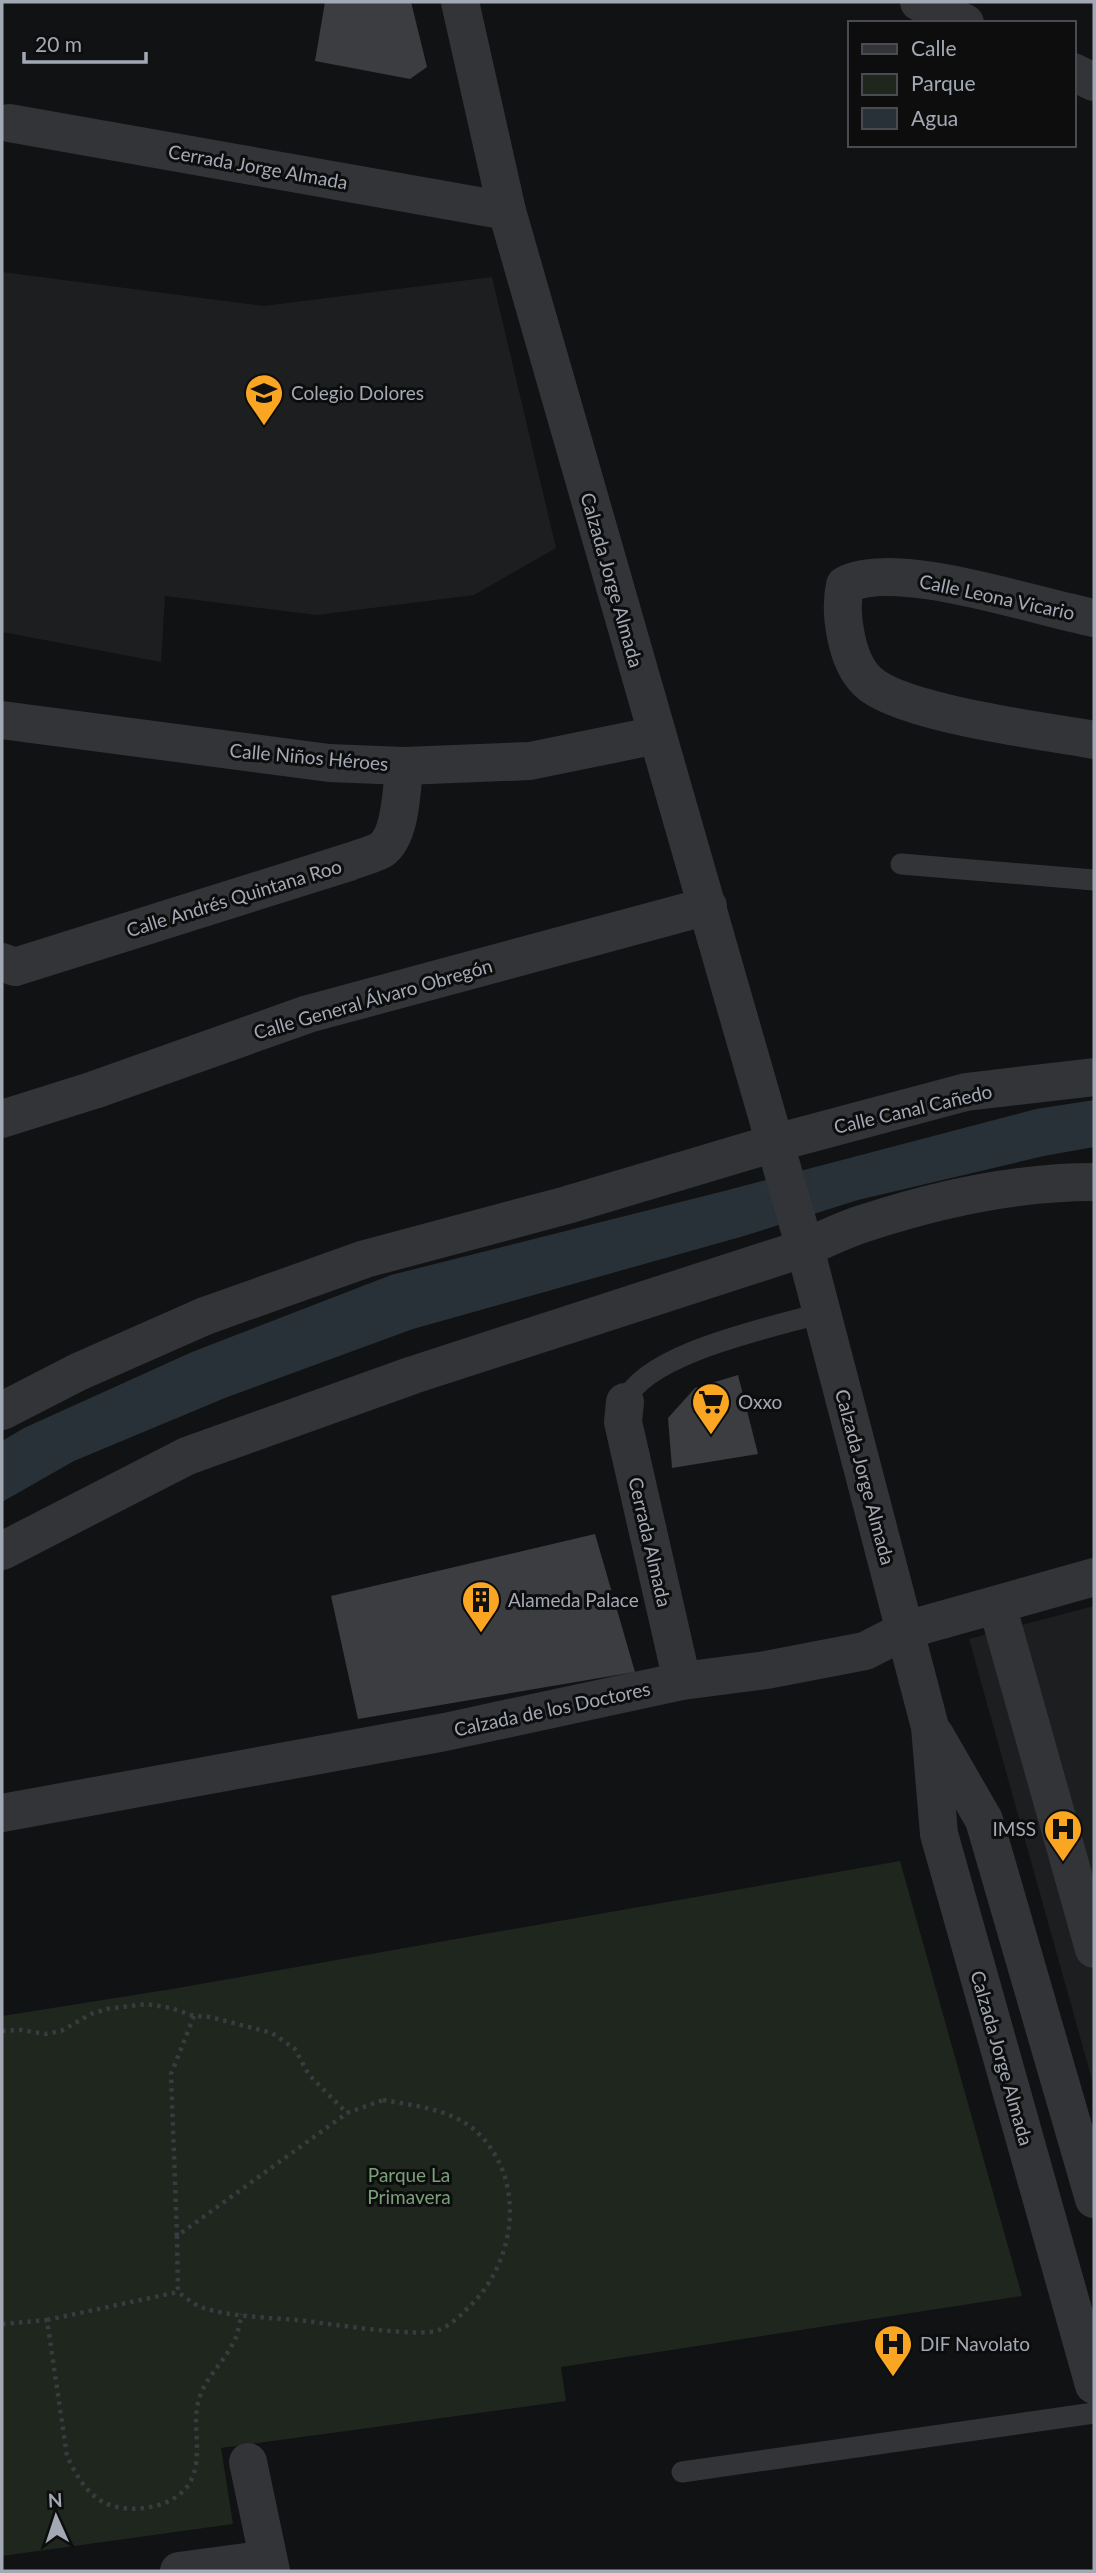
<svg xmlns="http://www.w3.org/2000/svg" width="1096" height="2573" viewBox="0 0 1096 2573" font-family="Lato,sans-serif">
	<rect width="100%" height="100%" fill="#111213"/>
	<!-- built -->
	<g fill="#1d1e20">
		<polygon points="2,272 264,306 492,277 556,548 474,595 317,615 165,596 161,662 2,632"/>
		<polygon points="1094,1606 1094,2087 969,1639"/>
	</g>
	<!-- green -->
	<polygon fill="#1e261e" points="900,1861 1022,2296 561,2367 566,2401 221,2448 233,2524 2,2556 2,2016 172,1989"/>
	<!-- water -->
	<polygon fill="#273137" points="1094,1100 1094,1147 1044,1156 858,1200 744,1236 413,1329 225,1398 74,1461 2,1502 2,1441 24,1428 192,1352 391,1275 728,1190 1036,1109"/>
	<!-- building -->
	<g fill="#3b3d41">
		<polygon points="325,2 411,2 427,67 410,79 315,61"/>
		<polygon points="738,1375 758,1454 672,1468 668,1418 695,1388"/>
		<polygon points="595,1534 635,1672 358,1719 331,1596"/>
	</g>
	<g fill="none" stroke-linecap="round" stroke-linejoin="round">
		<!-- path -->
		<g stroke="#383b3f" stroke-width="4.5" stroke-dasharray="3.5 5" stroke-linecap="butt">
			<polyline points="2,2031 21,2030 45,2034 61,2031 91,2014 107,2009 146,2004 171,2008 194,2016 210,2017 272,2033 295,2049 309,2075 347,2113"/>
			<path d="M383,2100C417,2106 457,2110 481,2136C526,2184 515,2260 472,2304C463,2313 451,2325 439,2330C420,2338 331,2324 306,2321C272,2317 233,2318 201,2307C193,2304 185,2297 178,2292L177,2236L347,2113Z"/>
			<polyline points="177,2236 171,2074 194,2016"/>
			<polyline points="47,2320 178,2292"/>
			<path d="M2,2324L47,2320L67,2456C75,2473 86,2493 103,2502C130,2516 180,2508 192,2478C203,2453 191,2424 199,2399C206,2377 222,2364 232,2345C238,2336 239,2324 242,2314"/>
		</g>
		<!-- service -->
		<g stroke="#323438" stroke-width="21">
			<polyline points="901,864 1094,880"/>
			<path d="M625,1402C644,1353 773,1327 822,1313"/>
			<polyline points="682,2472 1094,2413"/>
		</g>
		<!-- minor -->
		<g stroke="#323438" stroke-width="38">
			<polyline points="9,123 507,211"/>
			<path d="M1094,618C1035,607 896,558 845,585C839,612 846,661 867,681C898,713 1045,731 1094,740"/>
			<polyline points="2,720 329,763 404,766 530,761 657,735"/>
			<path d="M2,962L15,967L349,862C359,858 372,855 381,850C401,837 402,788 404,766"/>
			<polyline points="2,1119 94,1090 308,1014 708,906"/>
			<polyline points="625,1402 623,1422 682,1681"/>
			<polyline points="2,1411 78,1372 205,1316 365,1259 567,1205 775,1143 966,1092 1094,1077"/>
			<path d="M2,1551L187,1456L413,1375L805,1248C825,1239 845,1229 865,1223C938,1199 1018,1182 1094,1182"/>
			<polyline points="997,1605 1094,1949"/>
			<polyline points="2,1813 445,1732 682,1681 766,1670 865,1651 906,1630 1094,1577"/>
			<polyline points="248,2462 271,2571"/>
			<polyline points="179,2571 268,2559"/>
		</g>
		<!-- tertiary -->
		<g stroke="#323438" stroke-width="38">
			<polyline points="460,2 507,211 805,1248 930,1727 939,1834 1094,2385"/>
			<polyline points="919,2 965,23"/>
			<polyline points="1073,72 1094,82"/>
			<polyline points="935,1735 984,1820 1094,2199"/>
		</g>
	</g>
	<!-- icons -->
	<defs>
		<symbol id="school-pin" viewBox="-11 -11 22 30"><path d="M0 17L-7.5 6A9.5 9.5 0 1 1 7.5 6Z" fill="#faa623" stroke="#0d0d0e"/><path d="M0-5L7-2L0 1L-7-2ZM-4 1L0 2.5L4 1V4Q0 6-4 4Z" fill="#111"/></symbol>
		<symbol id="supermarket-pin" viewBox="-11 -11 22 30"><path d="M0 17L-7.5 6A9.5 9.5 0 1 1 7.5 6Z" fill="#faa623" stroke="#0d0d0e"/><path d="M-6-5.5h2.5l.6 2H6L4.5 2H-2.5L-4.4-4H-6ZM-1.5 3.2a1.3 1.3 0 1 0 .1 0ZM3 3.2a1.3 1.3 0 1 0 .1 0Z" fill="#111"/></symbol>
		<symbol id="building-pin" viewBox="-11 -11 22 30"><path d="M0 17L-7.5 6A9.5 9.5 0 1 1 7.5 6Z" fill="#faa623" stroke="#0d0d0e"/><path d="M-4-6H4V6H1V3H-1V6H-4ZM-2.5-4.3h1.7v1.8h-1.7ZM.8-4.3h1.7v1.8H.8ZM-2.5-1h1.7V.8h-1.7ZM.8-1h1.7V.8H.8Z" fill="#111"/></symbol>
		<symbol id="hospital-pin" viewBox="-11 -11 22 30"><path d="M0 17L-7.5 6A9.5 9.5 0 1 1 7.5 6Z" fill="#faa623" stroke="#0d0d0e"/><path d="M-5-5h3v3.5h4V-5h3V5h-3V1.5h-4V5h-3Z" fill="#111"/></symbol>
	</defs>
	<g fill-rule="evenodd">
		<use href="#school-pin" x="242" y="371" width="44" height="60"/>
		<use href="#supermarket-pin" x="689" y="1380" width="44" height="60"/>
		<use href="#building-pin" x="459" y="1578" width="44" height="60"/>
		<use href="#hospital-pin" x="1041" y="1807" width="44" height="60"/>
		<use href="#hospital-pin" x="871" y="2322" width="44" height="60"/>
	</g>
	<g text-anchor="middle" stroke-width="6" stroke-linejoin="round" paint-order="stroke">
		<!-- street labels -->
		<g font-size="19" fill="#a2a9b5" stroke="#0d0d0e">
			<text transform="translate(258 167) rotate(10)" y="7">Cerrada Jorge Almada</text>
			<text transform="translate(612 580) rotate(74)" y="7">Calzada Jorge Almada</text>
			<text transform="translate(997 597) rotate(12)" y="7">Calle Leona Vicario</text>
			<text transform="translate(309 757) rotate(5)" y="7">Calle Niños Héroes</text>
			<text transform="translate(234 898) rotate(-17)" y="7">Calle Andrés Quintana Roo</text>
			<text transform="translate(373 999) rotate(-16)" y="7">Calle General Álvaro Obregón</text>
			<text transform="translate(913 1109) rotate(-13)" y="7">Calle Canal Cañedo</text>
			<text transform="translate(865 1477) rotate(75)" y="7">Calzada Jorge Almada</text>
			<text transform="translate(650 1542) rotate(77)" y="7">Cerrada Almada</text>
			<text transform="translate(552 1709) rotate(-12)" y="7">Calzada de los Doctores</text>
			<text transform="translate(1002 2058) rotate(74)" y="7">Calzada Jorge Almada</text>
		</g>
		<!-- poi labels -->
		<g font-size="19" fill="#a2a9b5" stroke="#0d0d0e" text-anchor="start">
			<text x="291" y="400">Colegio Dolores</text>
			<text x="738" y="1409">Oxxo</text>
			<text x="508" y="1607">Alameda Palace</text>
			<text x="1036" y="1836" text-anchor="end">IMSS</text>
			<text x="920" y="2351">DIF Navolato</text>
		</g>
		<!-- park labels -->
		<g font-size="19" fill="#78a178" stroke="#0d0d0e">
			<text x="409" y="2182">Parque La<tspan x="409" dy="22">Primavera</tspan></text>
		</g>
	</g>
	<!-- border -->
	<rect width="1096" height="2573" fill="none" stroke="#a2a9b5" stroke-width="7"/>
	<!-- legend -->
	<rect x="848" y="21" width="228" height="126" fill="#0d0d0e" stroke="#494b51" stroke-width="2"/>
	<rect x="862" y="44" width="35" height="10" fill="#323438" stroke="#494b51" stroke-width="2"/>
	<text x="911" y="56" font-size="21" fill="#a2a9b5">Calle</text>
	<rect x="862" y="74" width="35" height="21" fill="#1e261e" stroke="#494b51" stroke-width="2"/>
	<text x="911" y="91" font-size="21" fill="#a2a9b5">Parque</text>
	<rect x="862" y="108" width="35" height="21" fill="#273137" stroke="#494b51" stroke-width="2"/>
	<text x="911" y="126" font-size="21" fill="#a2a9b5">Agua</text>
	<!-- north arrow -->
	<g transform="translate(56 2517) rotate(357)" stroke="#0d0d0e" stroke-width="5" paint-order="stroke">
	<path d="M0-5L12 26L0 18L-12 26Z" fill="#a2a9b5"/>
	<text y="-10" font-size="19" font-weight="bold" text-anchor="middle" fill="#a2a9b5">N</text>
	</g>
	<!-- scale -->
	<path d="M24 52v10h122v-10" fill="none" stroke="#a2a9b5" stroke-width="3.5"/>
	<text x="35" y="52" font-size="21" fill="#a2a9b5" stroke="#0d0d0e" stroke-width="5" paint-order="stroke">20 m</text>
</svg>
